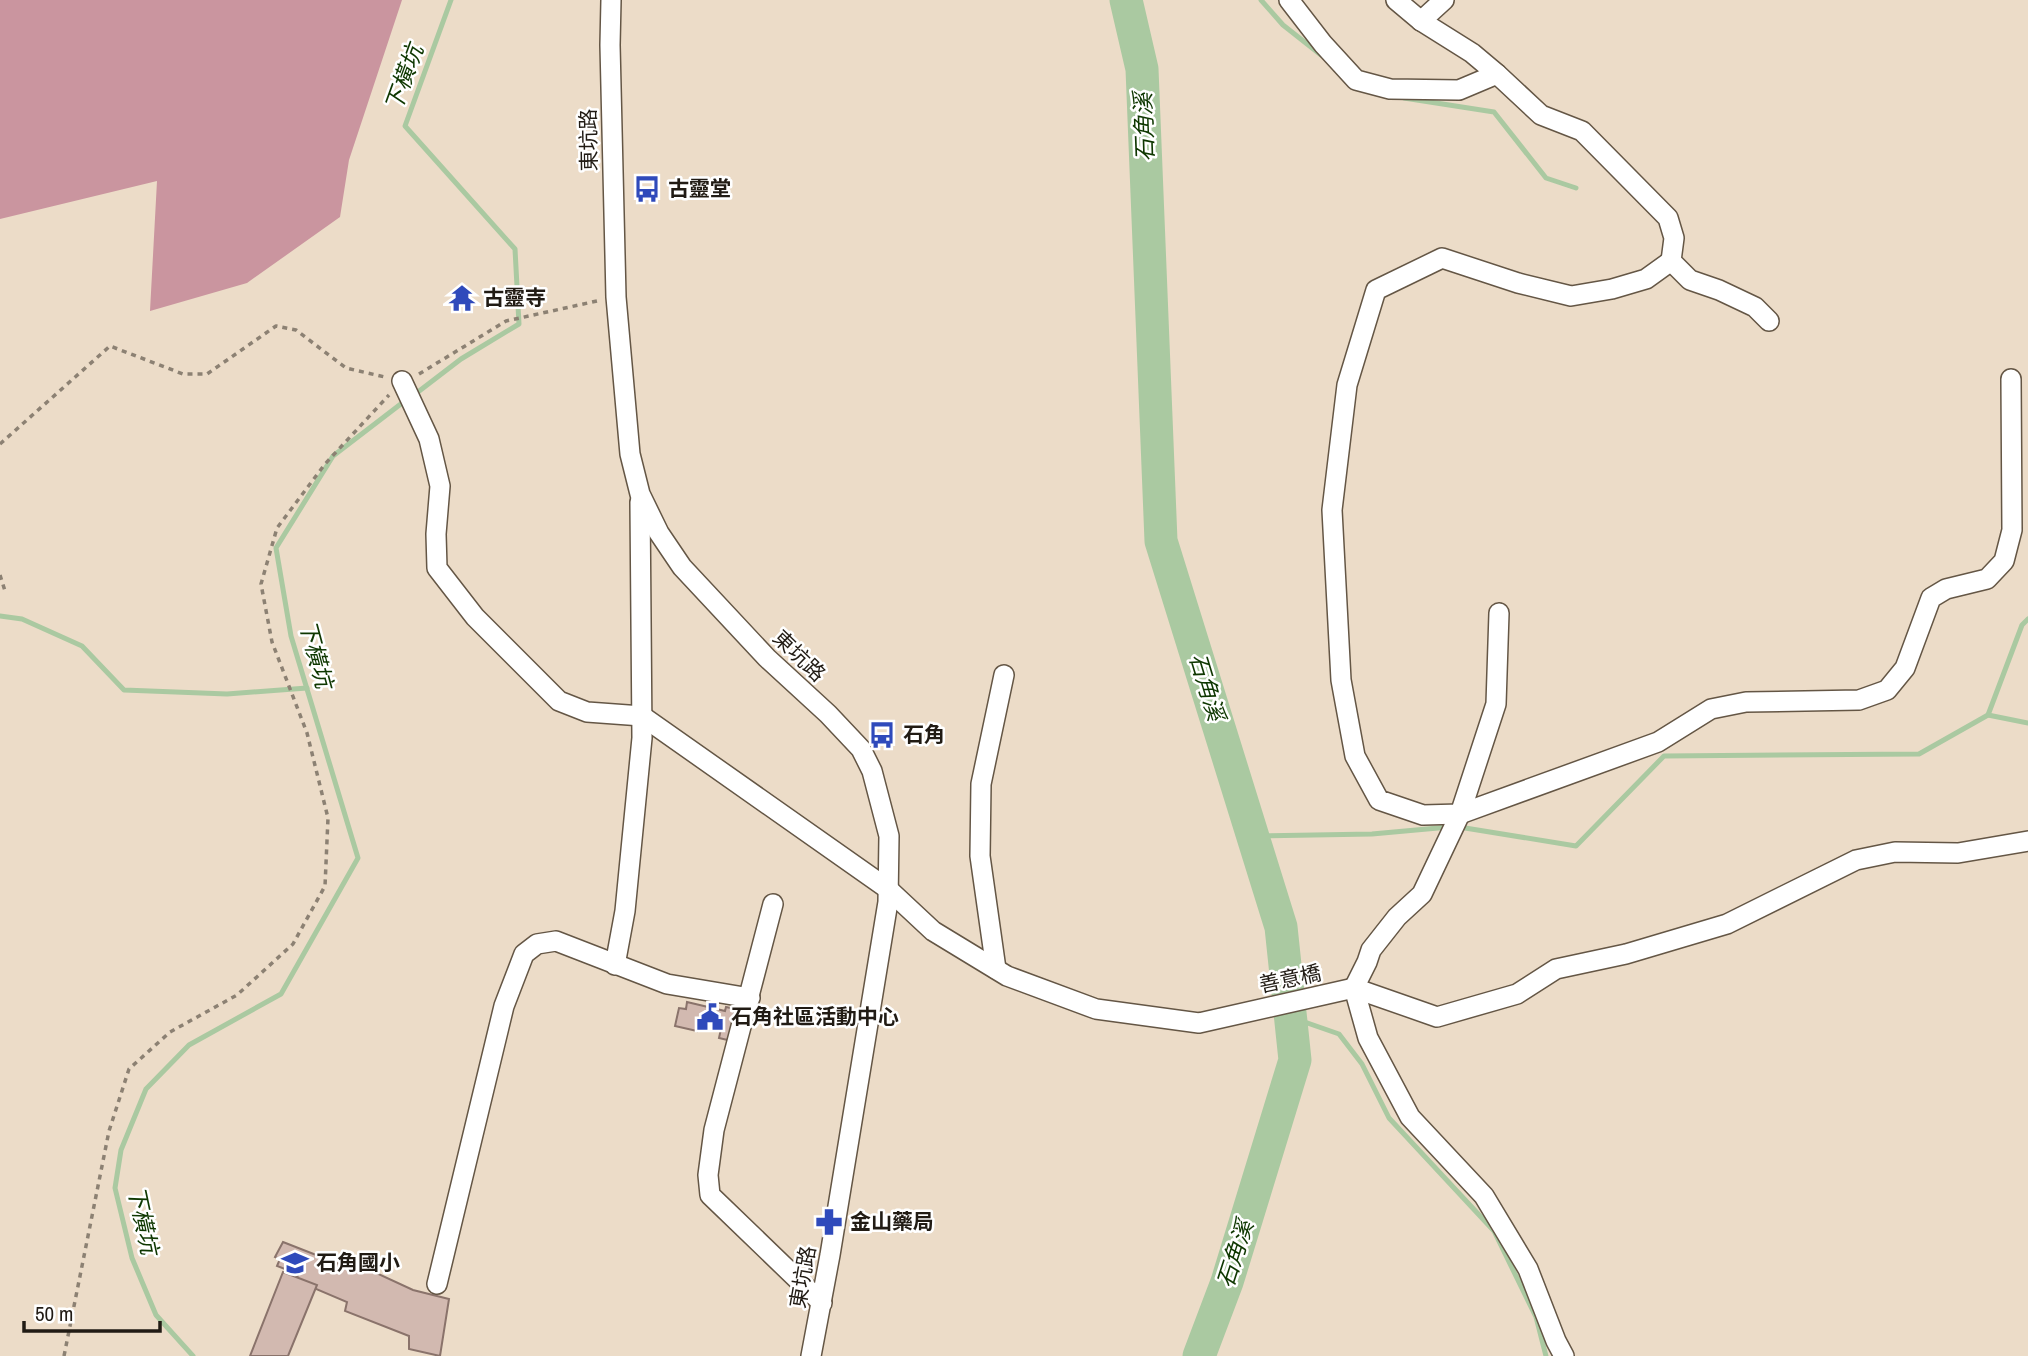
<svg xmlns="http://www.w3.org/2000/svg" width="2028" height="1356" viewBox="0 0 2028 1356" font-family="'Archivo Narrow','Noto Sans TC',sans-serif">
	<rect width="100%" height="100%" fill="#ecdcc8"/>
	<!-- forest -->
	<polygon fill="#ca959f" points="0,0 402,0 349,160 340,217 247,283 150,311 157,181 0,219"/>
	<g fill="none" stroke-linecap="round" stroke-linejoin="round">
		<!-- stream -->
		<g stroke="#aac9a1" stroke-width="5">
			<polyline points="1261,0 1283,25 1321,55"/>
			<polyline points="1404,98 1494,112 1546,178 1576,188"/>
			<polyline points="414,395 461,359 519,324 515,249 405,126 451,0"/>
			<polyline points="0,616 22,619 82,646 124,690 227,694 307,688"/>
			<polyline points="1988,715 2022,625 2028,619"/>
			<polyline points="1459,827 1576,846 1664,756 1919,754 1988,715 2028,723"/>
			<polyline points="1253,836 1372,834 1449,827"/>
			<polyline points="1290,1017 1339,1034 1362,1064 1389,1118 1494,1231 1536,1317 1546,1356"/>
			<polyline points="193,1356 156,1315 132,1258 115,1188 121,1150 146,1089 189,1045 281,994 358,858 291,636 276,548 333,456 406,400"/>
		</g>
		<!-- river -->
		<polyline stroke="#aac9a1" stroke-width="33" points="1126,0 1142,69 1161,541 1281,927 1295,1060 1227,1282 1199,1356"/>
	</g>
	<!-- building -->
	<g fill="#d2b9b0" stroke="#8a736b" stroke-width="2">
		<polygon points="687,1002 725,1011 726,1007 744,1011 736,1042 719,1038 721,1029 698,1023 697,1031 675,1026 679,1008 686,1009"/>
		<polygon points="283,1242 357,1271 359,1265 413,1290 449,1299 440,1356 409,1349 409,1336 345,1311 347,1302 307,1285 305,1291 295,1287 298,1274 277,1266 280,1259 275,1257"/>
		<polygon points="283,1272 317,1285 288,1356 250,1356"/>
	</g>
	<g fill="none" stroke-linecap="round" stroke-linejoin="round">
		<defs>
			<g id="minor">
				<polyline points="611,0 610,45 616,297 630,454 640,494 659,533 682,567 767,658 828,714 861,749 872,771 889,836 888,902 830,1255 811,1356"/>
				<polyline points="1289,0 1323,44 1356,80 1390,89 1459,90 1497,74"/>
				<polyline points="1396,0 1421,21 1472,53 1497,74 1541,115 1582,131 1668,218 1674,238 1671,261 1690,280 1719,290 1755,307 1769,321"/>
				<polyline points="1421,21 1444,0"/>
				<polyline points="1671,261 1646,279 1612,289 1571,296 1518,283 1442,258 1376,290 1347,385 1332,510 1341,680 1355,756 1379,800 1423,815 1460,814 1658,742 1711,709 1746,702 1859,700 1887,690 1905,668 1931,598 1946,589 1987,579 2004,561 2012,530 2011,379"/>
				<polyline points="402,381 429,439 440,486 436,534 437,568 475,617 559,701 587,712 642,716 888,889 933,931 1007,976 1096,1009 1199,1023 1354,988 1437,1017 1517,994 1556,969 1626,954 1727,924 1856,860 1895,852 1958,853 2028,841"/>
				<polyline points="1499,613 1496,704 1460,814 1422,894 1397,917 1371,950 1367,962 1354,988 1368,1038 1410,1117 1484,1196 1528,1269 1556,1341 1564,1356"/>
				<polyline points="773,904 714,1130 708,1175 710,1195 822,1303"/>
				<polyline points="615,965 625,911 642,738 640,502"/>
				<polyline points="996,969 980,856 981,784 1004,675"/>
				<polyline points="437,1284 504,1006 524,954 537,944 556,941 667,984 750,998"/>
			</g>
		</defs>
		<!-- minor casing -->
		<use href="#minor" stroke="#645645" stroke-width="22"/>
		<!-- path -->
		<g stroke="#8c8173" stroke-width="3.5" stroke-dasharray="5 5" stroke-linecap="butt">
			<polyline points="419,374 506,321 597,301"/>
			<polyline points="0,444 110,346 183,374 207,374 276,326 296,330 346,368 385,377"/>
			<polyline points="0,575 5,591"/>
			<polyline points="64,1356 109,1131 129,1069 170,1032 237,995 293,944 325,886 328,818 307,733 272,642 261,584 277,528 325,464 389,395"/>
		</g>
		<!-- minor -->
		<use href="#minor" stroke="#fff" stroke-width="19"/>
	</g>
	<!-- icons -->
	<defs>
		<symbol id="bus-bare" viewBox="-9 -9 18 18"><path d="M-5-6H5V4H4V6H2V4H-2V6H-4V4H-5ZM-3.5-4V0h7V-4ZM-3.5 1.2v1.5H-2V1.2ZM2 1.2v1.5H3.5V1.2Z" fill="#2f4abb" stroke="#fff" stroke-width="2.5" paint-order="stroke"/></symbol>
		<symbol id="temple-bare" viewBox="-9 -9 18 18"><path d="M0-6L5-2H3V0L6.5 2.5H4V6H1.5V3h-3V6H-4V2.5H-6.5L-3 0V-2H-5Z" fill="#2f4abb" stroke="#fff" stroke-width="2.5" paint-order="stroke"/></symbol>
		<symbol id="civic-bare" viewBox="-9 -9 18 18"><path d="M-.6-6.5H3V-4.5H.6V-3L4-1V1h2V6H-6V1h2V-1L-.6-3ZM-1.2 2.5V6h2.4V2.5Z" fill="#2f4abb" stroke="#fff" stroke-width="2.5" paint-order="stroke"/></symbol>
		<symbol id="pharmacy-bare" viewBox="-9 -9 18 18"><path d="M-2-6h4v4h4v4h-4v4h-4v-4h-4v-4h4Z" fill="#2f4abb" stroke="#fff" stroke-width="2.5" paint-order="stroke"/></symbol>
		<symbol id="school-bare" viewBox="-9 -9 18 18"><path d="M0-5L7-2L0 1L-7-2ZM-4 1L0 2.5L4 1V4Q0 6-4 4Z" fill="#2f4abb" stroke="#fff" stroke-width="2.5" paint-order="stroke"/></symbol>
	</defs>
	<g fill-rule="evenodd">
		<use href="#bus-bare" x="628" y="170" width="38" height="38"/>
		<use href="#temple-bare" x="443" y="279" width="38" height="38"/>
		<use href="#bus-bare" x="863" y="716" width="38" height="38"/>
		<use href="#civic-bare" x="691" y="998" width="38" height="38"/>
		<use href="#pharmacy-bare" x="810" y="1203" width="38" height="38"/>
		<use href="#school-bare" x="276" y="1244" width="38" height="38"/>
	</g>
	<g text-anchor="middle" stroke-width="5" stroke-linejoin="round" paint-order="stroke">
		<!-- street labels -->
		<g font-size="21" fill="#211b14" stroke="#fff">
			<text transform="translate(589 140) rotate(-91)" y="7">東坑路</text>
			<text transform="translate(799 656) rotate(44)" y="7">東坑路</text>
			<text transform="translate(1290 979) rotate(-12)" y="7">善意橋</text>
			<text transform="translate(803 1277) rotate(-80)" y="7">東坑路</text>
		</g>
		<!-- poi labels -->
		<g font-size="21" font-weight="bold" fill="#211b14" stroke="#fff" text-anchor="start">
			<text x="668" y="196">古靈堂</text>
			<text x="483" y="305">古靈寺</text>
			<text x="903" y="742">石角</text>
			<text x="731" y="1024">石角社區活動中心</text>
			<text x="850" y="1229">金山藥局</text>
			<text x="316" y="1270">石角國小</text>
		</g>
		<!-- water labels -->
		<g font-size="23" font-style="italic" fill="#0e3700" stroke="#fff">
			<text transform="translate(404 78) rotate(-70)" y="8">下橫坑</text>
			<text transform="translate(1144 127) rotate(-92)" y="8">石角溪</text>
			<text transform="translate(316 654) rotate(75)" y="8">下橫坑</text>
			<text transform="translate(1207 687) rotate(73)" y="8">石角溪</text>
			<text transform="translate(143 1220) rotate(78)" y="8">下橫坑</text>
			<text transform="translate(1235 1254) rotate(-72)" y="8">石角溪</text>
		</g>
	</g>
	<!-- scale -->
	<path d="M24 1321v10h136v-10" fill="none" stroke="#211b14" stroke-width="3.5"/>
	<text x="35" y="1321" font-size="21" fill="#211b14" stroke="#ffffff" stroke-width="5" paint-order="stroke">50 m</text>
</svg>
